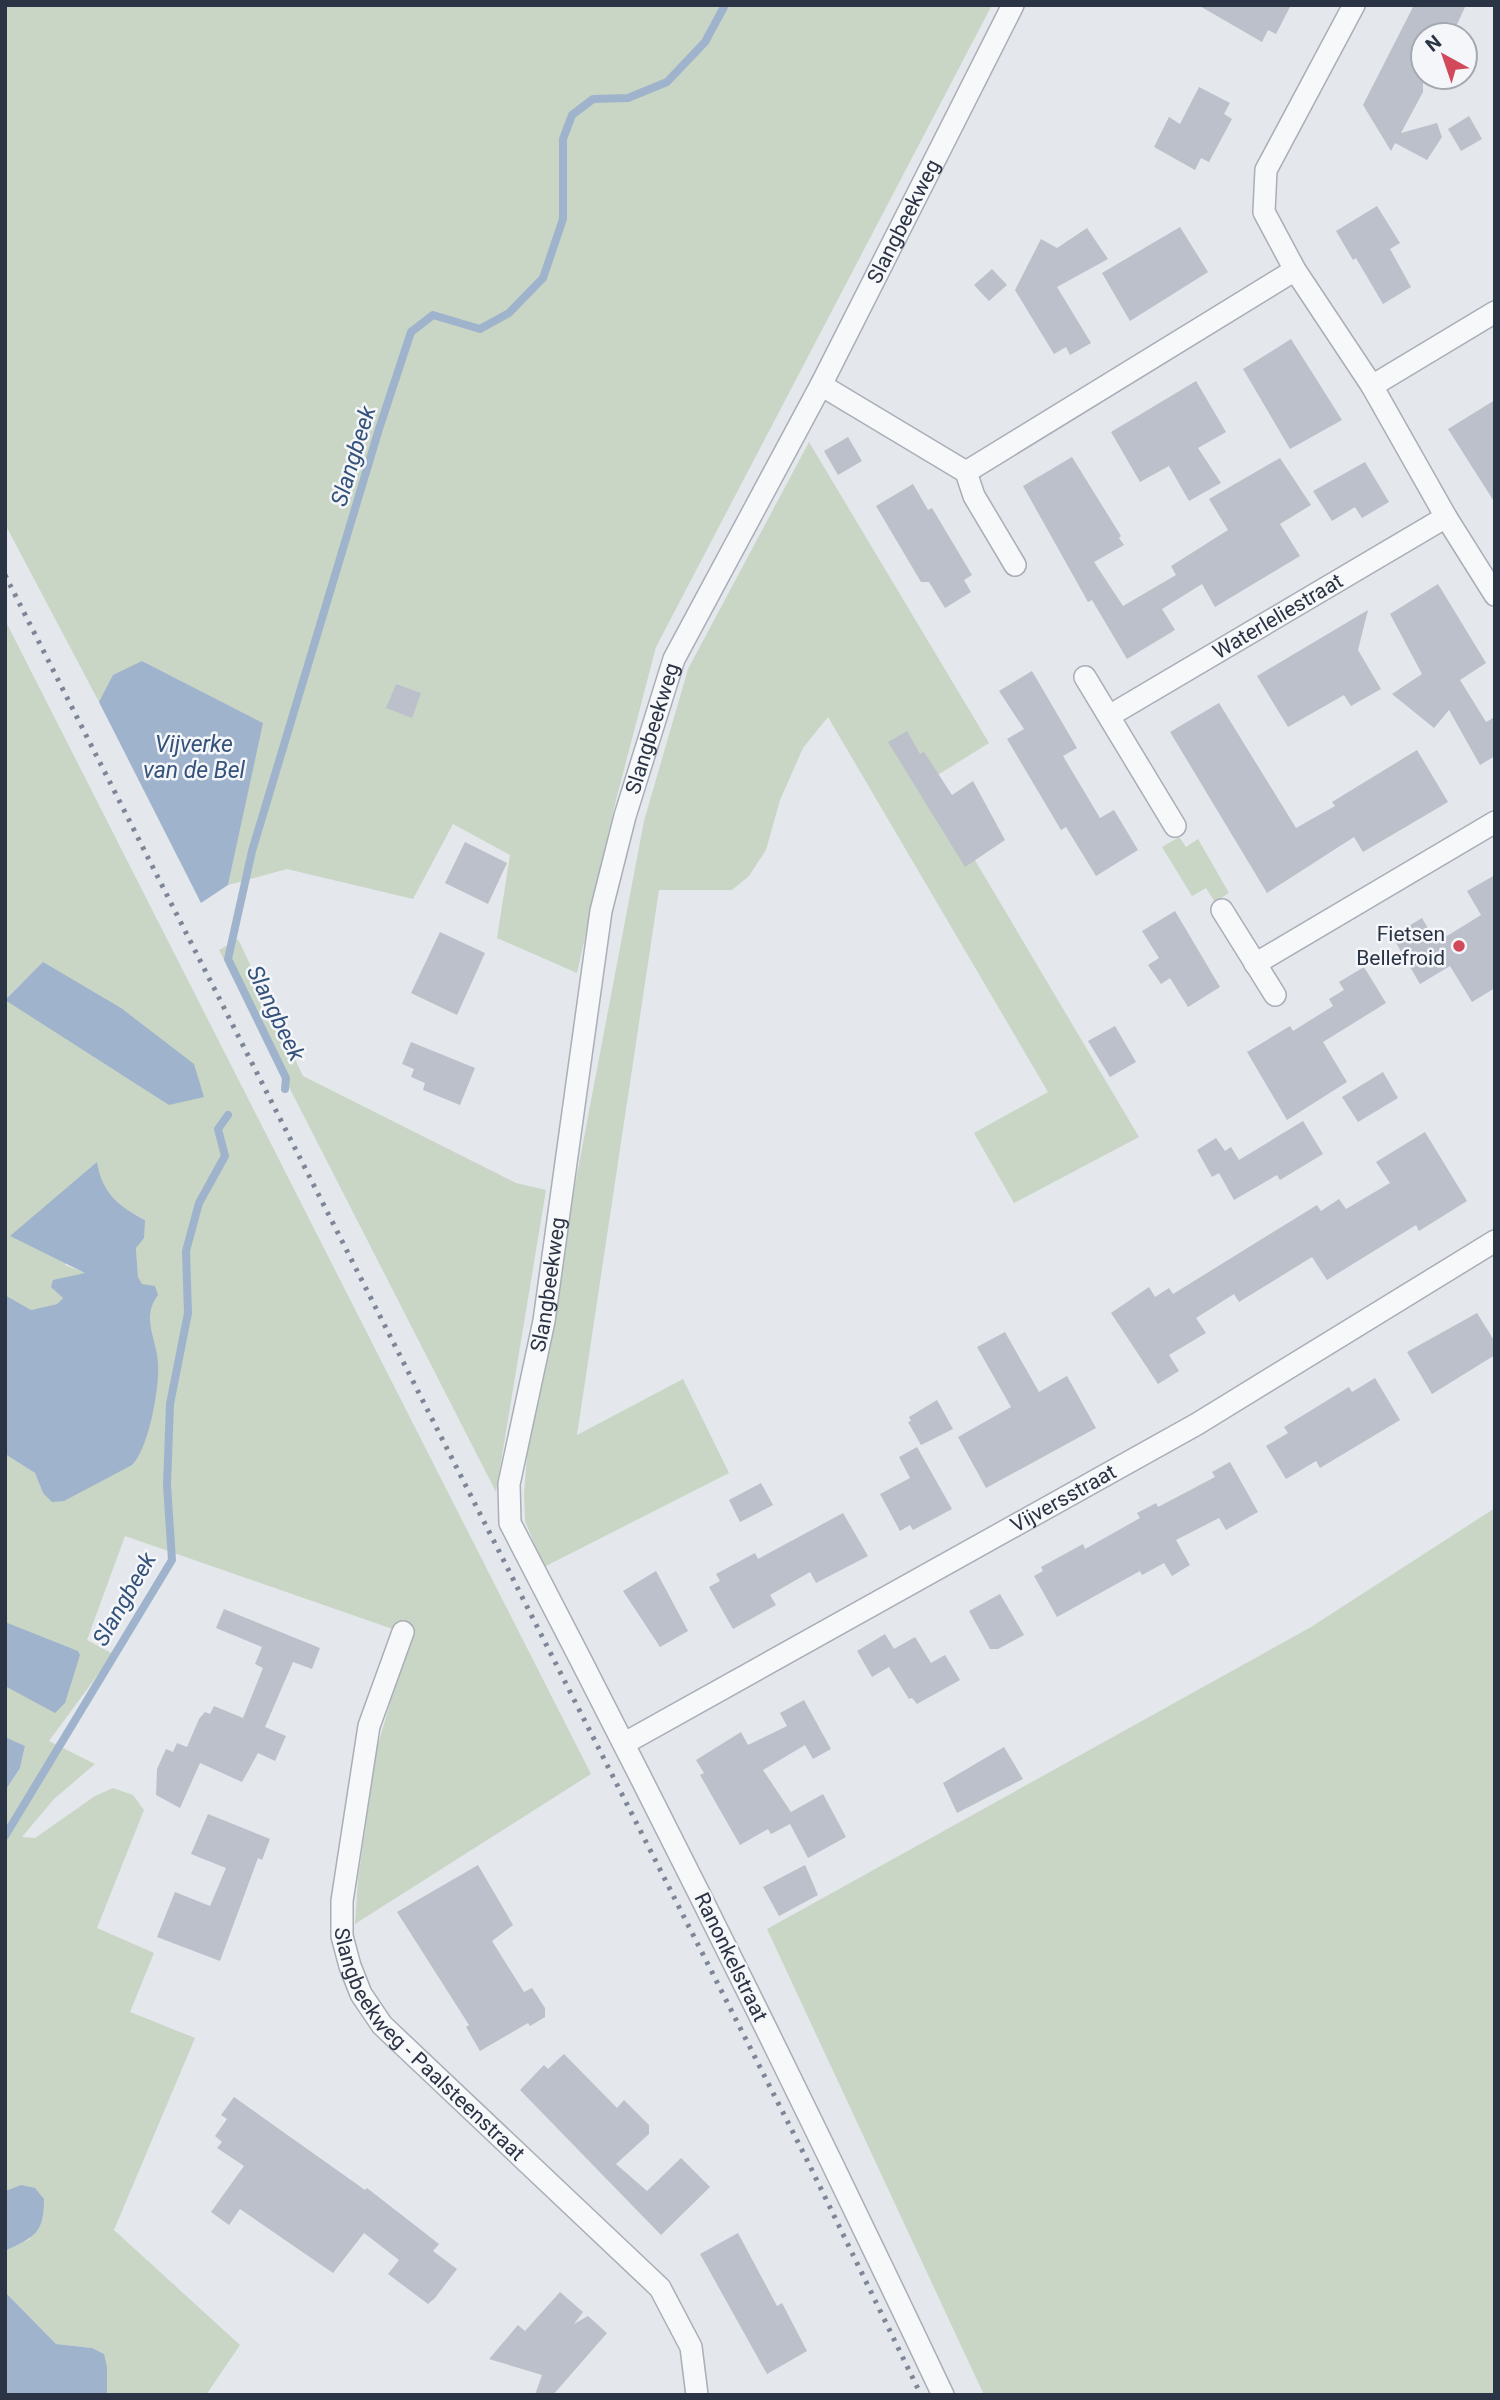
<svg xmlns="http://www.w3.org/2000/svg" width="1500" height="2400" viewBox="0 0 1500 2400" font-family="Roboto,sans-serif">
	<rect width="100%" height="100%" fill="#e4e7ec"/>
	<!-- green -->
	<g fill="#c9d6c5">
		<polygon points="5,5 992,5 656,647 615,804 577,973 497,938 510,855 453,824 413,899 287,869 228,885 262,723 142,661 99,702 5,524"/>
		<polygon points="809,442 989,743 928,781 1139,1137 1014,1203 974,1133 1048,1092 828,717 803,748 780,800 766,850 749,876 732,890 659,890 577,1435 683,1379 729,1473 544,1567 525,1521 524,1493 530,1423 644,821 688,669"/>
		<path d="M5,620L591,1774L355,1924L358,1879L377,1748L410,1635L125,1536L87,1640L113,1654L49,1741L95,1764L54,1799L22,1837L35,1838L95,1796L113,1788L133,1795L144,1810L97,1928L154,1953L130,2012L195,2038L114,2230L240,2345L206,2395H107V2367L92,2348L56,2344L5,2292V2251L30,2239L21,2185L5,2191V1791L20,1768L25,1746L5,1737V1454L35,1473L43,1493L158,1363L148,1317L150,1305L138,1277L136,1248L145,1220C126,1210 109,1200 100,1180L65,1265L86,1273L57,1304L31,1310L5,1295V1000L44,962L5,999Z"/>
		<polygon points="1179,837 1186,847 1198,839 1229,893 1215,902 1206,888 1192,896 1162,847"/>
		<polygon points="238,939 303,1076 516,1183 546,1190 496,1492 219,950"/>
		<polygon points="1495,1508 1495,2395 984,2395 767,1929 1311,1627"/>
	</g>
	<!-- water -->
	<g fill="#9fb4cc">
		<polygon points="142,661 263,723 228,885 201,903 99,702 113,675"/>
		<polygon points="43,962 121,1008 194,1064 204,1097 169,1105 5,1000"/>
		<path d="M97,1162C102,1193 118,1206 145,1220L144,1238L136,1248L138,1277L142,1284L155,1286L158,1295C141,1318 156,1337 158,1362C160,1386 149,1449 132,1465L64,1501L52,1502L43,1493L35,1473L5,1454V1295L31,1310L57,1304L63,1298L51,1287L53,1280L85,1273L10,1236Z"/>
		<polygon points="5,1622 78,1651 80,1655 65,1703 55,1713 5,1686"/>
		<polygon points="5,1737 25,1746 20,1768 5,1791"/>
		<path d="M21,2185L35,2188L44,2199C44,2234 34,2237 5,2251V2191Z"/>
		<polygon points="5,2292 56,2344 92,2348 104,2354 107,2367 107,2395 5,2395"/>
	</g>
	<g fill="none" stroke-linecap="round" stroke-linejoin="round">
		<!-- stream -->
		<g stroke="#9fb4cc" stroke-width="8">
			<polyline points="285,1089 286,1078 228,959 252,851 379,429 411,332 433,315 480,329 509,313 543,278 563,219 563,139 572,115 593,99 628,98 667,82 705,42 725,5"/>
			<polyline points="5,1836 172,1560 167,1485 170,1404 188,1313 186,1251 199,1203 225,1156 218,1129 228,1115"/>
		</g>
	</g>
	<!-- building -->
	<g fill="#bbc0ca">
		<polygon points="1198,5 1291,5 1276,34 1268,30 1262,42"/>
		<polygon points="1414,5 1466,5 1452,35 1423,35 1423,92 1401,133 1437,123 1442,137 1427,160 1395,143 1391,151 1363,105"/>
		<polygon points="1199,87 1230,103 1224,114 1232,119 1209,162 1201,158 1195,170 1154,147 1169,117 1180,124"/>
		<polygon points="1469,116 1482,139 1461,151 1448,129"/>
		<polygon points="1377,206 1400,243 1390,249 1411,287 1383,304 1356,258 1353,260 1336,231"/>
		<polygon points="1180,227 1208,272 1130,321 1102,273"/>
		<polygon points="1087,228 1108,259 1057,287 1091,343 1070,355 1066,347 1054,354 1015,290 1041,239 1057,248"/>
		<polygon points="992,269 1007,285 989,301 974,285"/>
		<polygon points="1291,339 1342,420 1290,449 1243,369"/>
		<polygon points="1196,381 1226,432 1198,448 1221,483 1189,501 1169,466 1140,482 1111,432"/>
		<polygon points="1495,400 1495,503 1448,429"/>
		<polygon points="848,437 862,461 838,475 824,451"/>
		<polygon points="1072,457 1121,536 1119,538 1124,545 1094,562 1123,606 1176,575 1171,566 1228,530 1209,499 1280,458 1311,505 1280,524 1300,556 1215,607 1202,584 1162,609 1175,630 1127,659 1092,600 1088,602 1023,486"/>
		<polygon points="1365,462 1389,502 1362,518 1355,507 1332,521 1313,491"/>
		<polygon points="913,484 928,510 932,508 972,575 964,580 971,592 945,608 929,582 921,582 876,506"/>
		<polygon points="1438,584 1486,663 1460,680 1486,722 1495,717 1495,756 1480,765 1449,710 1434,728 1392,694 1422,674 1390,614"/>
		<polygon points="1368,610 1358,650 1381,689 1351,706 1344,695 1288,727 1257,676"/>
		<polygon points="1032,671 1077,748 1063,756 1100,818 1114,810 1138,850 1096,876 1066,827 1061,830 1007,739 1024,729 999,691"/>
		<polygon points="396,684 421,693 412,718 386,708"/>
		<polygon points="1219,703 1296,828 1335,806 1332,802 1417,750 1448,802 1363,852 1354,837 1267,893 1170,732"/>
		<polygon points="907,731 920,754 924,752 952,795 973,781 1005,840 965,867 888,742"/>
		<polygon points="465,842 507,863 488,904 445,883"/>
		<polygon points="1495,875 1495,988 1472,1002 1450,966 1420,984 1392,936 1422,918 1435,940 1446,934 1447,936 1481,915 1467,891"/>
		<polygon points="1175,911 1220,987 1188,1007 1170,978 1161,984 1148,965 1159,958 1142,931"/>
		<polygon points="440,932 485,953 457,1015 411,993"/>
		<polygon points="1364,967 1386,1003 1323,1042 1347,1082 1287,1120 1247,1052 1290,1026 1293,1031 1333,1006 1329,999 1344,990 1339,982"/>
		<polygon points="1115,1026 1136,1062 1110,1077 1088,1041"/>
		<polygon points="411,1042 475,1068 460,1105 423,1090 425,1083 411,1077 414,1069 402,1064"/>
		<polygon points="1383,1072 1398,1098 1358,1122 1342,1097"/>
		<polygon points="1303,1121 1323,1154 1280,1180 1277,1175 1234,1200 1219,1173 1212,1177 1197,1150 1216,1138 1225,1151 1231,1147 1239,1160"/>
		<polygon points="1425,1132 1467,1201 1419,1231 1416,1225 1327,1280 1312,1257 1239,1302 1234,1294 1196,1318 1206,1333 1169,1355 1179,1371 1158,1384 1111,1313 1149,1287 1155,1297 1169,1288 1173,1294 1317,1205 1321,1211 1339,1199 1346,1209 1390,1183 1376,1162"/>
		<polygon points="1477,1313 1495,1342 1495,1355 1432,1394 1407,1352"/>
		<polygon points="1005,1332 1039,1392 1067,1376 1096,1428 986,1488 958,1437 1011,1407 977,1347"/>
		<polygon points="1375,1378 1400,1420 1320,1468 1316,1461 1286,1479 1266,1446 1288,1433 1284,1427 1349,1387 1352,1392"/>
		<polygon points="937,1400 953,1429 921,1445 908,1422 911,1421 909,1417"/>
		<polygon points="917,1447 952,1509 913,1530 910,1525 900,1531 880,1494 910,1478 899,1457"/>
		<polygon points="1230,1462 1258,1512 1226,1530 1219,1518 1176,1540 1190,1565 1172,1576 1164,1563 1142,1575 1140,1571 1057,1617 1034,1576 1043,1571 1041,1567 1083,1544 1085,1549 1140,1518 1137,1513 1156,1503 1158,1507 1215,1477 1212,1472"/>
		<polygon points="761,1483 773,1505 740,1522 729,1500"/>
		<polygon points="843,1513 868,1556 816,1583 810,1572 770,1595 776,1605 733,1629 709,1587 720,1581 716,1574 755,1553 758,1559"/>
		<polygon points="656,1571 688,1631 660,1647 623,1591"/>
		<polygon points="1000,1594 1024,1635 998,1649 990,1649 969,1611"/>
		<polygon points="224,1609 320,1648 312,1669 293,1662 265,1727 286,1736 275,1761 258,1753 242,1782 200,1763 180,1808 156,1795 157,1769 166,1749 173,1752 177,1743 187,1747 199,1719 205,1712 210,1714 214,1706 243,1718 263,1668 255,1664 262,1647 216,1628"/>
		<polygon points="885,1634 894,1649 915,1637 931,1663 945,1655 960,1680 917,1704 912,1698 909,1699 889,1667 872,1677 857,1651"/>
		<polygon points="804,1700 831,1749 813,1759 805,1745 763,1770 791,1812 823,1794 846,1837 808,1858 790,1824 771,1834 768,1829 740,1845 700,1775 704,1773 696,1760 741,1732 748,1745 787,1726 780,1713"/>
		<polygon points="1004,1747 1023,1779 957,1813 943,1783"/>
		<polygon points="208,1814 270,1839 262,1860 258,1858 220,1961 157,1937 175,1892 210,1906 226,1868 191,1854"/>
		<polygon points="478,1865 513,1925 492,1941 524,1992 532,1988 545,2008 545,2017 530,2026 528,2023 480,2051 466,2027 469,2025 397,1912"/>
		<polygon points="805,1865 818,1895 779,1916 763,1887"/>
		<polygon points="564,2054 617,2108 624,2100 649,2125 649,2134 616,2164 647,2191 681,2158 710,2187 661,2235 520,2090 544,2065 548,2069"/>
		<polygon points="234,2097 365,2190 367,2188 439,2244 433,2251 457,2269 435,2298 428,2304 388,2274 399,2260 364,2233 333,2273 240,2209 229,2225 211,2212 244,2166 217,2148 222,2142 215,2136 227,2119 221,2115"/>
		<polygon points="738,2233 777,2306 782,2303 807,2351 767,2374 700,2254"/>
		<polygon points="560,2292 583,2312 574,2324 588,2316 607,2333 553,2395 535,2395 542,2375 489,2359 518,2325 525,2331"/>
	</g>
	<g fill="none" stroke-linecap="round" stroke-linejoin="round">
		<defs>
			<g id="street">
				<polyline points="1354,5 1266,170 1264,212 1295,270 1372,386 1446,517 1495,595"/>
				<polyline points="821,385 966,472 974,496 1015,565"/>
				<polyline points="1372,386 1495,312"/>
				<polyline points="966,472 1295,270"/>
				<polyline points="1085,677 1175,826"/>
				<path id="s1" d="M1109,716L1446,517"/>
				<polyline points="1222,910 1275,995"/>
				<polyline points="1255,964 1495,822"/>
				<path id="s2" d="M403,1632L369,1726L342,1901V1936L350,1966L361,1994L382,2025L660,2288L691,2347L697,2395"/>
				<path id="s3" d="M625,1743L1197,1424L1495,1241"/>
				<path id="s4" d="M943,2395C804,2101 660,1811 510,1523L509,1484L544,1321L601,911L625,816L674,659L821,385L1013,5"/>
			</g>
		</defs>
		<!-- street casing -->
		<use href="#street" stroke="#a9aeb7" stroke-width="24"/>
		<!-- street -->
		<use href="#street" stroke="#f7f8fa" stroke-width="21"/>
		<!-- rail -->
		<polyline stroke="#7d8696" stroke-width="5" stroke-dasharray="3.5 7" stroke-linecap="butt" points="5,575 807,2160 921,2395"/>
	</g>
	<!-- markers -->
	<circle fill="#d1495b" stroke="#f4f6f9" stroke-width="2.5" cx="1459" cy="946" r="7"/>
	<g text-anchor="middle" stroke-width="5" stroke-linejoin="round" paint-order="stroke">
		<!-- street labels -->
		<g font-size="21" fill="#2b3445" stroke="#f4f6f9">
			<text dy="7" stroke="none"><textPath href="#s4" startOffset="2350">Slangbeekweg</textPath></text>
			<text dy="7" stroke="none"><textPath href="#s1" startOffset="196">Waterleliestraat</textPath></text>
			<text dy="7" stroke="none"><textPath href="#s4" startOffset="1783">Slangbeekweg</textPath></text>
			<text dy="7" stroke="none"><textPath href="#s4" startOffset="1216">Slangbeekweg</textPath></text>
			<text dy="7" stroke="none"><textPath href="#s3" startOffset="502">Vijversstraat</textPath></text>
			<text transform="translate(731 1957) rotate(64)" y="7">Ranonkelstraat</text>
			<text dy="7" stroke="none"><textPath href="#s2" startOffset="453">Slangbeekweg - Paalsteenstraat</textPath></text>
		</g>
		<!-- poi labels -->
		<g font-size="21" fill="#2b3445" stroke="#f4f6f9" text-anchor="end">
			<text x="1445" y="941">Fietsen<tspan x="1445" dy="24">Bellefroid</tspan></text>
		</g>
		<!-- water labels -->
		<g font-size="23" font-style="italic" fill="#34527a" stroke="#f4f6f9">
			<text transform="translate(353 456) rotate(-73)" y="8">Slangbeek</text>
			<text x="194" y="752">Vijverke<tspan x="194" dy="26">van de Bel</tspan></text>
			<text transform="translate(276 1013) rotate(64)" y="8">Slangbeek</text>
			<text transform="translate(124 1599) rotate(-60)" y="8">Slangbeek</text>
		</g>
	</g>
	<!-- border -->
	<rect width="1500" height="2400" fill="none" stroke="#2b3445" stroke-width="14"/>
	<!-- north arrow -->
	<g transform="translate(1444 56) rotate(320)"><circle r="33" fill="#f4f6f9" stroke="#a4a8b1" stroke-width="2"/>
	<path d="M0-5L12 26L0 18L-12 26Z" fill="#d1495b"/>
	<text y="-10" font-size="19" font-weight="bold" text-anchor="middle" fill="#2b3445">N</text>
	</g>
</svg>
